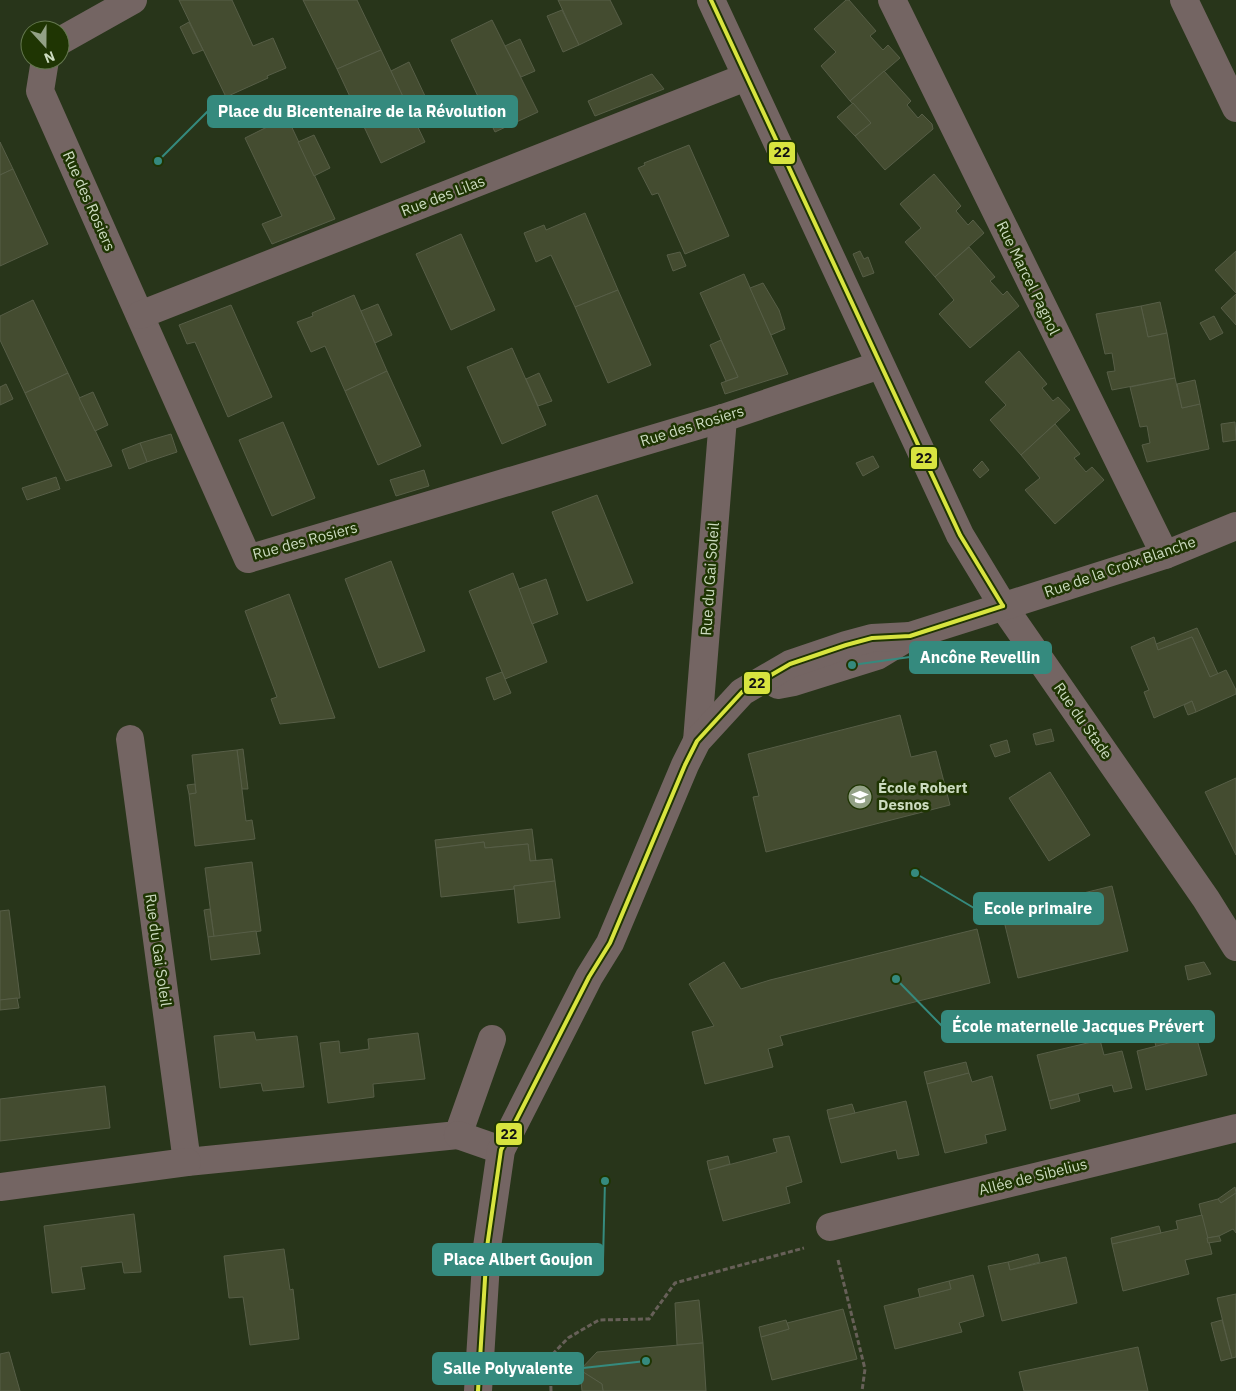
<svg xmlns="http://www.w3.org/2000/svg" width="1236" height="1391" viewBox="0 0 1236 1391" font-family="'IBM Plex Sans',sans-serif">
	<rect width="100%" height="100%" fill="#28351a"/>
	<!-- building -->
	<g fill="#444c30" stroke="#575e47">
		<polygon points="179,0 232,0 253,46 273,38 286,68 267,76 268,78 226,97"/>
		<polygon points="303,0 357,0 381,50 337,69"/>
		<polygon points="558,0 610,0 622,24 579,45"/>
		<polygon points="846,0 849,0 876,31 870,36 883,50 888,45 900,58 850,101 821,66 836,52 814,29"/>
		<polygon points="562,10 579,45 563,52 547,16"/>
		<polygon points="492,20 538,112 495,132 451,40"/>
		<polygon points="189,22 203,50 193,54 180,27"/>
		<polygon points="520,39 535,71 521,77 505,46"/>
		<polygon points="381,50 425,142 381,163 337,69"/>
		<polygon points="409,62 425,96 407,105 391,71"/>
		<polygon points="884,71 911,101 907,105 918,118 922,114 932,124 933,129 885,170 855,136 871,123 850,101"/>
		<polygon points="652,74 664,89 595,116 588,101"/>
		<polygon points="853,103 871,123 855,136 837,117"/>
		<polygon points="287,117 335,219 272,244 262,224 282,216 245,138"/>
		<polygon points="314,135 330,168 314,176 298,142"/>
		<polygon points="0,142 13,169 0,175"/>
		<polygon points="689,145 729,236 685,254 658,193 652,195 638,168 645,165 644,163"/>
		<polygon points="13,169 48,244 0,266 0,175"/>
		<polygon points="934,174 961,206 956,211 968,225 973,220 984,233 935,277 905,242 921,228 900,204"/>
		<polygon points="585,213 618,290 575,307 551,255 536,262 524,233 544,225 546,230"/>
		<polygon points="461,234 495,310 451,330 416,254"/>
		<polygon points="969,247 995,277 990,281 1003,295 1007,291 1019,306 970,348 939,314 954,300 935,277"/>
		<polygon points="860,251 864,259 868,257 874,273 863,277 853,254"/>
		<polygon points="1236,251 1236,293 1215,270"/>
		<polygon points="680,252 686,266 673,271 667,255"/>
		<polygon points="744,274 788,374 725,394 721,383 738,377 700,293"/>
		<polygon points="763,283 779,310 785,329 771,335 750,288"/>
		<polygon points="618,290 651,365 608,383 575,307"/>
		<polygon points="1236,294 1236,325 1221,308"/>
		<polygon points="354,295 387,371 345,391 325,346 311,352 297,322 313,316 312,313"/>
		<polygon points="33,300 68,373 25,393 0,340 0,316"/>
		<polygon points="1160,302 1167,333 1148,337 1141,306"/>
		<polygon points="378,304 392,335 375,343 361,311"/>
		<polygon points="231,305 272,397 228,417 195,342 187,344 179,325"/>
		<polygon points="1141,306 1148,337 1167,333 1175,378 1112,390 1107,372 1115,371 1112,353 1105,354 1096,314"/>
		<polygon points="1214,316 1223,333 1210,340 1200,323"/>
		<polygon points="721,340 738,377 726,381 710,345"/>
		<polygon points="512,348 546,425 502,444 467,367"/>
		<polygon points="1019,351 1047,384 1042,388 1053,401 1058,397 1070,410 1021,455 990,420 1006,405 985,382"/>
		<polygon points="387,371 421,446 378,465 345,391"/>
		<polygon points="68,373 112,466 66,481 25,393"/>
		<polygon points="539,373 552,401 538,406 526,379"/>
		<polygon points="1175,378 1182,408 1200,404 1209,449 1147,462 1142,445 1150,443 1147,426 1140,427 1130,387"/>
		<polygon points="1195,380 1200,404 1182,408 1177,384"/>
		<polygon points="6,384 13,399 0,405 0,387"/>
		<polygon points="93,392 108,425 95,431 79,398"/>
		<polygon points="283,422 315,498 272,516 239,440"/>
		<polygon points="1235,422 1236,440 1223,442 1221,424"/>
		<polygon points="1055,424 1080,454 1074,458 1086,472 1092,467 1104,480 1055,524 1025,490 1040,478 1021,455"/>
		<polygon points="171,434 177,452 147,462 140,443"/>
		<polygon points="140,443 147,462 129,469 122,450"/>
		<polygon points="873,456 879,467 863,476 856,463"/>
		<polygon points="982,461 989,470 980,478 973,470"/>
		<polygon points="424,470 429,486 396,496 390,480"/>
		<polygon points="56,477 60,489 27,500 22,488"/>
		<polygon points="597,495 633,583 587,601 552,512"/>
		<polygon points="391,561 425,651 379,668 345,579"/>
		<polygon points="513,573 547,662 505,679 469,591"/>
		<polygon points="546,579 558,614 532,624 519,589"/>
		<polygon points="289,594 335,718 280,724 271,699 277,697 245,611"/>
		<polygon points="1197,628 1218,674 1210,677 1192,637 1158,650 1156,644"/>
		<polygon points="1154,637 1158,650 1192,637 1210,677 1226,670 1236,690 1236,694 1196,712 1192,701 1154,718 1144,692 1149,690 1131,647"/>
		<polygon points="502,672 511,693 494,700 486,678"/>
		<polygon points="1192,701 1196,712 1188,715 1184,705"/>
		<polygon points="900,715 911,757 936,751 950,805 766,852 753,797 759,796 748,754"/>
		<polygon points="1051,729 1054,741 1036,745 1033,734"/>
		<polygon points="1007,740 1010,752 995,757 990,745"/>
		<polygon points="243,749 248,789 242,789 237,750"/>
		<polygon points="237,750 246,821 252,820 255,839 195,846 189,794 196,793 192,755"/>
		<polygon points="1050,772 1090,835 1049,861 1009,798"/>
		<polygon points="1236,778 1236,855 1205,792"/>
		<polygon points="195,784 196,793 189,794 187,785"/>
		<polygon points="532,829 536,861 530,861 528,844 485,848 484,842 436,848 435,840"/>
		<polygon points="484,842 485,848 528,844 530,861 552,859 555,881 514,886 514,889 441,897 436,848"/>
		<polygon points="252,862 261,931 214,937 205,868"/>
		<polygon points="555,881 560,918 518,923 514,886"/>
		<polygon points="1112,886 1128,951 1018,978 1002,913"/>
		<polygon points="210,909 214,937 208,937 204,910"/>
		<polygon points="9,910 20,998 0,1000 0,911"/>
		<polygon points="977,929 990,983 780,1036 783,1045 768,1049 773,1067 705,1084 692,1032 714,1026 689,984 724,962 741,989 770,980"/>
		<polygon points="256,931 260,954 211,960 208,937"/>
		<polygon points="1204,962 1211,974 1188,980 1185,966"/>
		<polygon points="17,998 19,1008 0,1010 0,1000"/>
		<polygon points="1192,1023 1196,1036 1156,1047 1153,1033"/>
		<polygon points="254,1032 256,1040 297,1036 304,1087 263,1091 261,1083 220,1088 214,1036"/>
		<polygon points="418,1033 425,1079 373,1084 374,1097 328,1103 320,1043 339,1041 340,1053 369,1049 368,1039"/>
		<polygon points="1196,1036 1207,1075 1146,1090 1137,1051"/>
		<polygon points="1100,1040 1104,1055 1122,1051 1132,1088 1114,1092 1112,1085 1049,1101 1037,1055"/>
		<polygon points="966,1062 969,1073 927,1084 924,1072"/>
		<polygon points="969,1073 972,1082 992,1076 1006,1130 985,1135 987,1143 945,1153 927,1084"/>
		<polygon points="105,1086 110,1128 0,1141 0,1099"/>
		<polygon points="1078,1094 1080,1101 1051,1109 1049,1101"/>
		<polygon points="906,1101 919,1155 898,1159 896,1150 841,1163 829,1119"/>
		<polygon points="852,1104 855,1113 829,1119 827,1110"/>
		<polygon points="789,1136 802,1182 786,1187 790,1203 723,1221 709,1170 777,1152 773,1139"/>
		<polygon points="728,1156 730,1164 709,1170 707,1161"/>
		<polygon points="1235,1187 1236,1193 1221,1203 1218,1199"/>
		<polygon points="1236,1193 1236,1233 1233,1229 1219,1236 1207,1238 1199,1204 1218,1199 1221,1203"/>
		<polygon points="134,1214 141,1272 124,1273 122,1262 81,1267 85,1289 52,1293 44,1226"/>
		<polygon points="1202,1215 1212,1254 1185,1260 1189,1274 1123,1291 1112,1244 1178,1229 1176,1221"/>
		<polygon points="1159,1226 1161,1233 1112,1244 1111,1238"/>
		<polygon points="1219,1236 1221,1241 1208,1243 1207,1238"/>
		<polygon points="284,1249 290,1290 293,1289 299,1339 250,1345 243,1297 229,1298 224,1256"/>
		<polygon points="1038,1254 1040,1262 1010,1270 1008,1262"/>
		<polygon points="1066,1257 1077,1303 1002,1321 988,1266 1008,1262 1010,1270"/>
		<polygon points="973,1275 984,1316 959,1323 962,1332 895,1349 884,1306 951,1289 949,1281"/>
		<polygon points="949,1281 951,1289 920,1297 918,1289"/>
		<polygon points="1236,1294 1236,1357 1232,1358 1217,1298"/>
		<polygon points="699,1300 703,1343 677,1345 675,1303"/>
		<polygon points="843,1309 857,1359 772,1380 761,1337 789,1329 787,1323"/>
		<polygon points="786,1320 789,1329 761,1337 759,1327"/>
		<polygon points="1222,1320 1232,1358 1221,1361 1211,1323"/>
		<polygon points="703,1343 706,1391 603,1391 602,1384 580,1370 597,1352"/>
		<polygon points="1138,1347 1148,1391 1024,1391 1019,1372"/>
		<polygon points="9,1352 20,1391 0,1391 0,1354"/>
		<polygon points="580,1370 602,1384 603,1391 582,1391"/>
	</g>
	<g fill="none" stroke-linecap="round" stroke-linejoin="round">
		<!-- path -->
		<g stroke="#676058" stroke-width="3" stroke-dasharray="5 2.5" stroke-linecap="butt">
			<polyline points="838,1260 865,1369 862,1391"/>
			<polyline points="551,1391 550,1357 568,1338 599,1320 649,1319 675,1283 804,1248"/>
		</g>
		<!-- minor -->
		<g stroke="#746563" stroke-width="28">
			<polyline points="711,0 960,535 1003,606 1206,899 1236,947"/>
			<polyline points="892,0 1165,555"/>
			<polyline points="1184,0 1236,108"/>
			<polyline points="60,41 133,0"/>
			<polyline points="45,60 40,91 248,559 723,418 880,365"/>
			<polyline points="140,315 746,77"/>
			<polyline points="130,739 187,1162 458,1135 492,1039"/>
			<polyline points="697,741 723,418"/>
			<polyline points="458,1135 501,1150"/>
			<polyline points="0,1187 187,1162"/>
			<polyline points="830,1227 1236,1128"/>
		</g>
		<!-- tertiary -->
		<g stroke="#746563" stroke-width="28">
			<polyline points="778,685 794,682 877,656 910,636 1165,555 1236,526"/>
			<polyline points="478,1391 487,1247 501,1150 589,977 610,943 685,765 697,741 742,692 790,664 846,645 872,638 910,636"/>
		</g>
		<defs>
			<g id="bus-1">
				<polyline points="711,0 960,535 1003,606"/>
				<polyline points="478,1391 487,1247 501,1150 589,977 610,943 685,765 697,741 742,692 790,664 846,645 872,638 910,636 1003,606"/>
			</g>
		</defs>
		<!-- bus-1 casing -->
		<use href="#bus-1" stroke="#1f3503" stroke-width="8"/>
		<!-- bus-1 -->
		<use href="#bus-1" stroke="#d8e43f" stroke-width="4"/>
	</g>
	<!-- icons -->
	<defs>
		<symbol id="school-disc" viewBox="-11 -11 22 22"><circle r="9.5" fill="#93a186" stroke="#1f3503"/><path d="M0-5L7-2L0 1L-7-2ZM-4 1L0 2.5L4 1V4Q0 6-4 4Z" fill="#fff"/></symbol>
	</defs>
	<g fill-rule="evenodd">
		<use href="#school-disc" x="846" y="783" width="28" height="28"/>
	</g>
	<g text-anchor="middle" stroke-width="5" stroke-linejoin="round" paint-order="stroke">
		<!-- street labels -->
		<g font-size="15" fill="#ccdbc0" stroke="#1f3503">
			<text transform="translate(443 196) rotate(-21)" y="5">Rue des Lilas</text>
			<text transform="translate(89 201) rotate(66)" y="5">Rue des Rosiers</text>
			<text transform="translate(1028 278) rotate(64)" y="5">Rue Marcel Pagnol</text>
			<text transform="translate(692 426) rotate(-17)" y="5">Rue des Rosiers</text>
			<text transform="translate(305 541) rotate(-15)" y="5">Rue des Rosiers</text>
			<text transform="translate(1120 567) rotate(-19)" y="5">Rue de la Croix Blanche</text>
			<text transform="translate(710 579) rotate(-86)" y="5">Rue du Gai Soleil</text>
			<text transform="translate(1083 721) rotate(55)" y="5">Rue du Stade</text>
			<text transform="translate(158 950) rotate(82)" y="5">Rue du Gai Soleil</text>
			<text transform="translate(1033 1177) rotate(-14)" y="5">Allée de Sibelius</text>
		</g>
		<!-- poi labels -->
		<g font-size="15" font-weight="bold" fill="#ccdbc0" stroke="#1f3503" text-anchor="start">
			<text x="878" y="793">École Robert<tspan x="878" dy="17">Desnos</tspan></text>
		</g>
	</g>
	<!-- callouts -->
	<path fill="none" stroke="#358a7e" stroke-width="2" d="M158 161L208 111M852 665L910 657M915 873L974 908M896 979L942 1026M605 1181L603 1260M646 1361L583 1368"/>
	<g fill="#358a7e" stroke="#1f3503" stroke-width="2">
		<circle cx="158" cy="161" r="5"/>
		<circle cx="852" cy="665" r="5"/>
		<circle cx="915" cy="873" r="5"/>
		<circle cx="896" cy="979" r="5"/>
		<circle cx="605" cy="1181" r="5"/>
		<circle cx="646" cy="1361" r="5"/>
	</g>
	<g fill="#358a7e" stroke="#358a7e" stroke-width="2">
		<rect x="208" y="96" width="309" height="31" rx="5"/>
		<rect x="910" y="642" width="141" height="31" rx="5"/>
		<rect x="974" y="893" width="129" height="31" rx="5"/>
		<rect x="942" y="1011" width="272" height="31" rx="5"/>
		<rect x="433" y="1244" width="170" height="31" rx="5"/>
		<rect x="433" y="1353" width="150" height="31" rx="5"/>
	</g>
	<g font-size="16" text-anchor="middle" font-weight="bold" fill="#fff">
		<text x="362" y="117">Place du Bicentenaire de la Révolution</text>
		<text x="980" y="663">Ancône Revellin</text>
		<text x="1038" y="914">Ecole primaire</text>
		<text x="1078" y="1032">École maternelle Jacques Prévert</text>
		<text x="518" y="1265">Place Albert Goujon</text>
		<text x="508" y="1374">Salle Polyvalente</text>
	</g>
	<g stroke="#1f3503" stroke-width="2">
		<rect x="768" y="141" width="28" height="24" rx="5" fill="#d8e43f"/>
		<rect x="910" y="446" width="28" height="24" rx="5" fill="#d8e43f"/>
		<rect x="743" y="671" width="28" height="24" rx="5" fill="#d8e43f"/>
		<rect x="495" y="1122" width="28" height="24" rx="5" fill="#d8e43f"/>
	</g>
	<g font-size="14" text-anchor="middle" font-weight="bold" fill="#111">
		<text x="782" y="157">22</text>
		<text x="924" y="463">22</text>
		<text x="757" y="688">22</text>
		<text x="509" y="1139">22</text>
	</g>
	<!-- north arrow -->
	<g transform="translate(45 45) rotate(159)"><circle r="24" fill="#1f3503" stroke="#64774f"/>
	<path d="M0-4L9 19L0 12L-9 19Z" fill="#93a186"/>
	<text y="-8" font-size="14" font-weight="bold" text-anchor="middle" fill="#ccdbc0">N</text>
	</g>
</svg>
